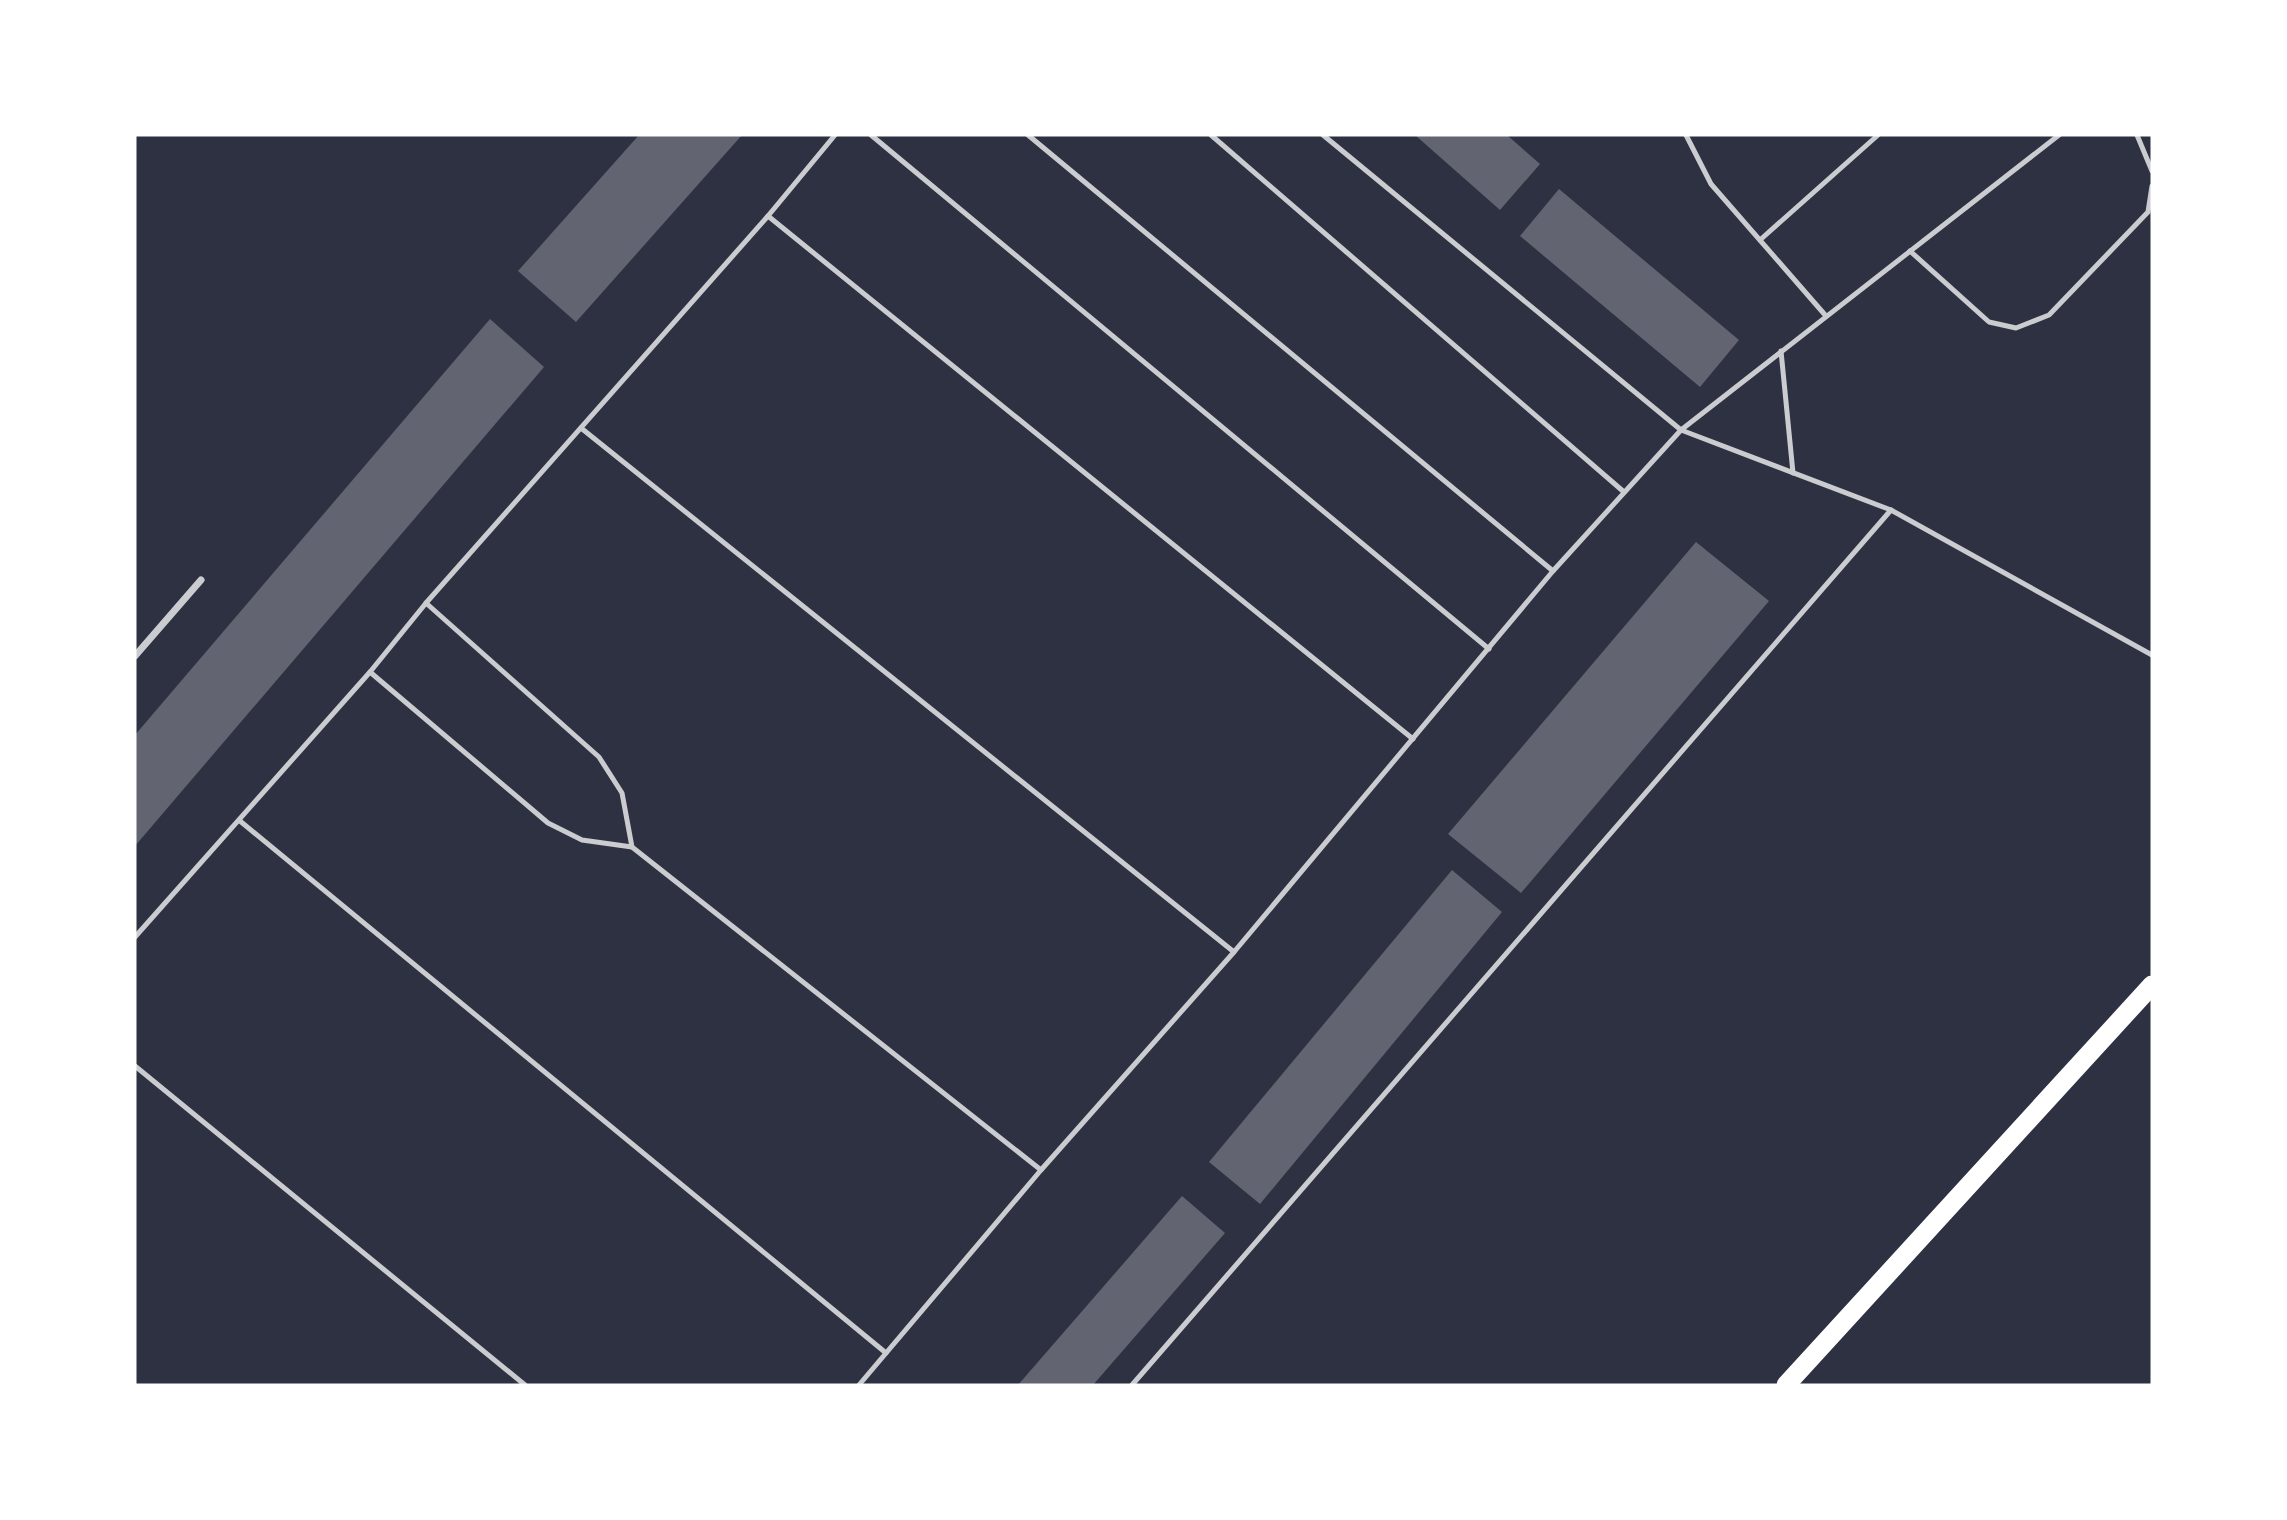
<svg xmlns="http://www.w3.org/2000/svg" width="2287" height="1520" viewBox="0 0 2287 1520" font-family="'Nunito Sans',sans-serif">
	<rect width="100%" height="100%" fill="#2d3142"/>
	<!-- building -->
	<g fill="#626471">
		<polygon points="639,135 742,135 576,322 518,271"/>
		<polygon points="1415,135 1507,135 1540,164 1500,210"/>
		<polygon points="1559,189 1739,340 1700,387 1520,236"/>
		<polygon points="490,319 544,367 135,846 135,735"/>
		<polygon points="1696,542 1769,601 1521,893 1448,834"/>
		<polygon points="1452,870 1502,912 1260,1204 1209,1162"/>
		<polygon points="1182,1196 1225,1233 1093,1385 1018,1385"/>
	</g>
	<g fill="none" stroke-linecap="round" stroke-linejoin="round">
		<!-- service -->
		<g stroke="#caccd0" stroke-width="5">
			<polyline points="871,135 1489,649"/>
			<polyline points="1028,135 1553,571"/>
			<polyline points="1211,135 1624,492"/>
			<polyline points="1686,135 1711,184 1826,316"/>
			<polyline points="2137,135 2152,171"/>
			<polyline points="768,216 1413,739"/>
			<polyline points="1760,240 1878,135"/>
			<polyline points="1910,251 1989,322 2016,328 2049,315 2148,212 2152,186"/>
			<polyline points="1781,351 1793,473"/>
			<polyline points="581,428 1234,952"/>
			<polyline points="1681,430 1891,510 2152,655"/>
			<polyline points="1681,430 2059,135"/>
			<polyline points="426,603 599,757 622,793 632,847 1041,1170"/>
			<polyline points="370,672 548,823 582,840 632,847"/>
			<polyline points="240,821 886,1353"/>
			<polyline points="135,937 370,672 426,603 768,216 835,135"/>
			<polyline points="135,1066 525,1385"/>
			<polyline points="859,1385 1041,1170 1234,952 1553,571 1681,430 1323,135"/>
			<polyline points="1132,1385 1891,510"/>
		</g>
		<!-- minor -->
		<polyline stroke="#caccd0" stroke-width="7" points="135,656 201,580"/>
		<!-- trunk -->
		<polyline stroke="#fff" stroke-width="19" points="1786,1385 2152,985"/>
	</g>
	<!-- border -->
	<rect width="2287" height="1520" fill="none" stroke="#ffffff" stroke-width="273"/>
</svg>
